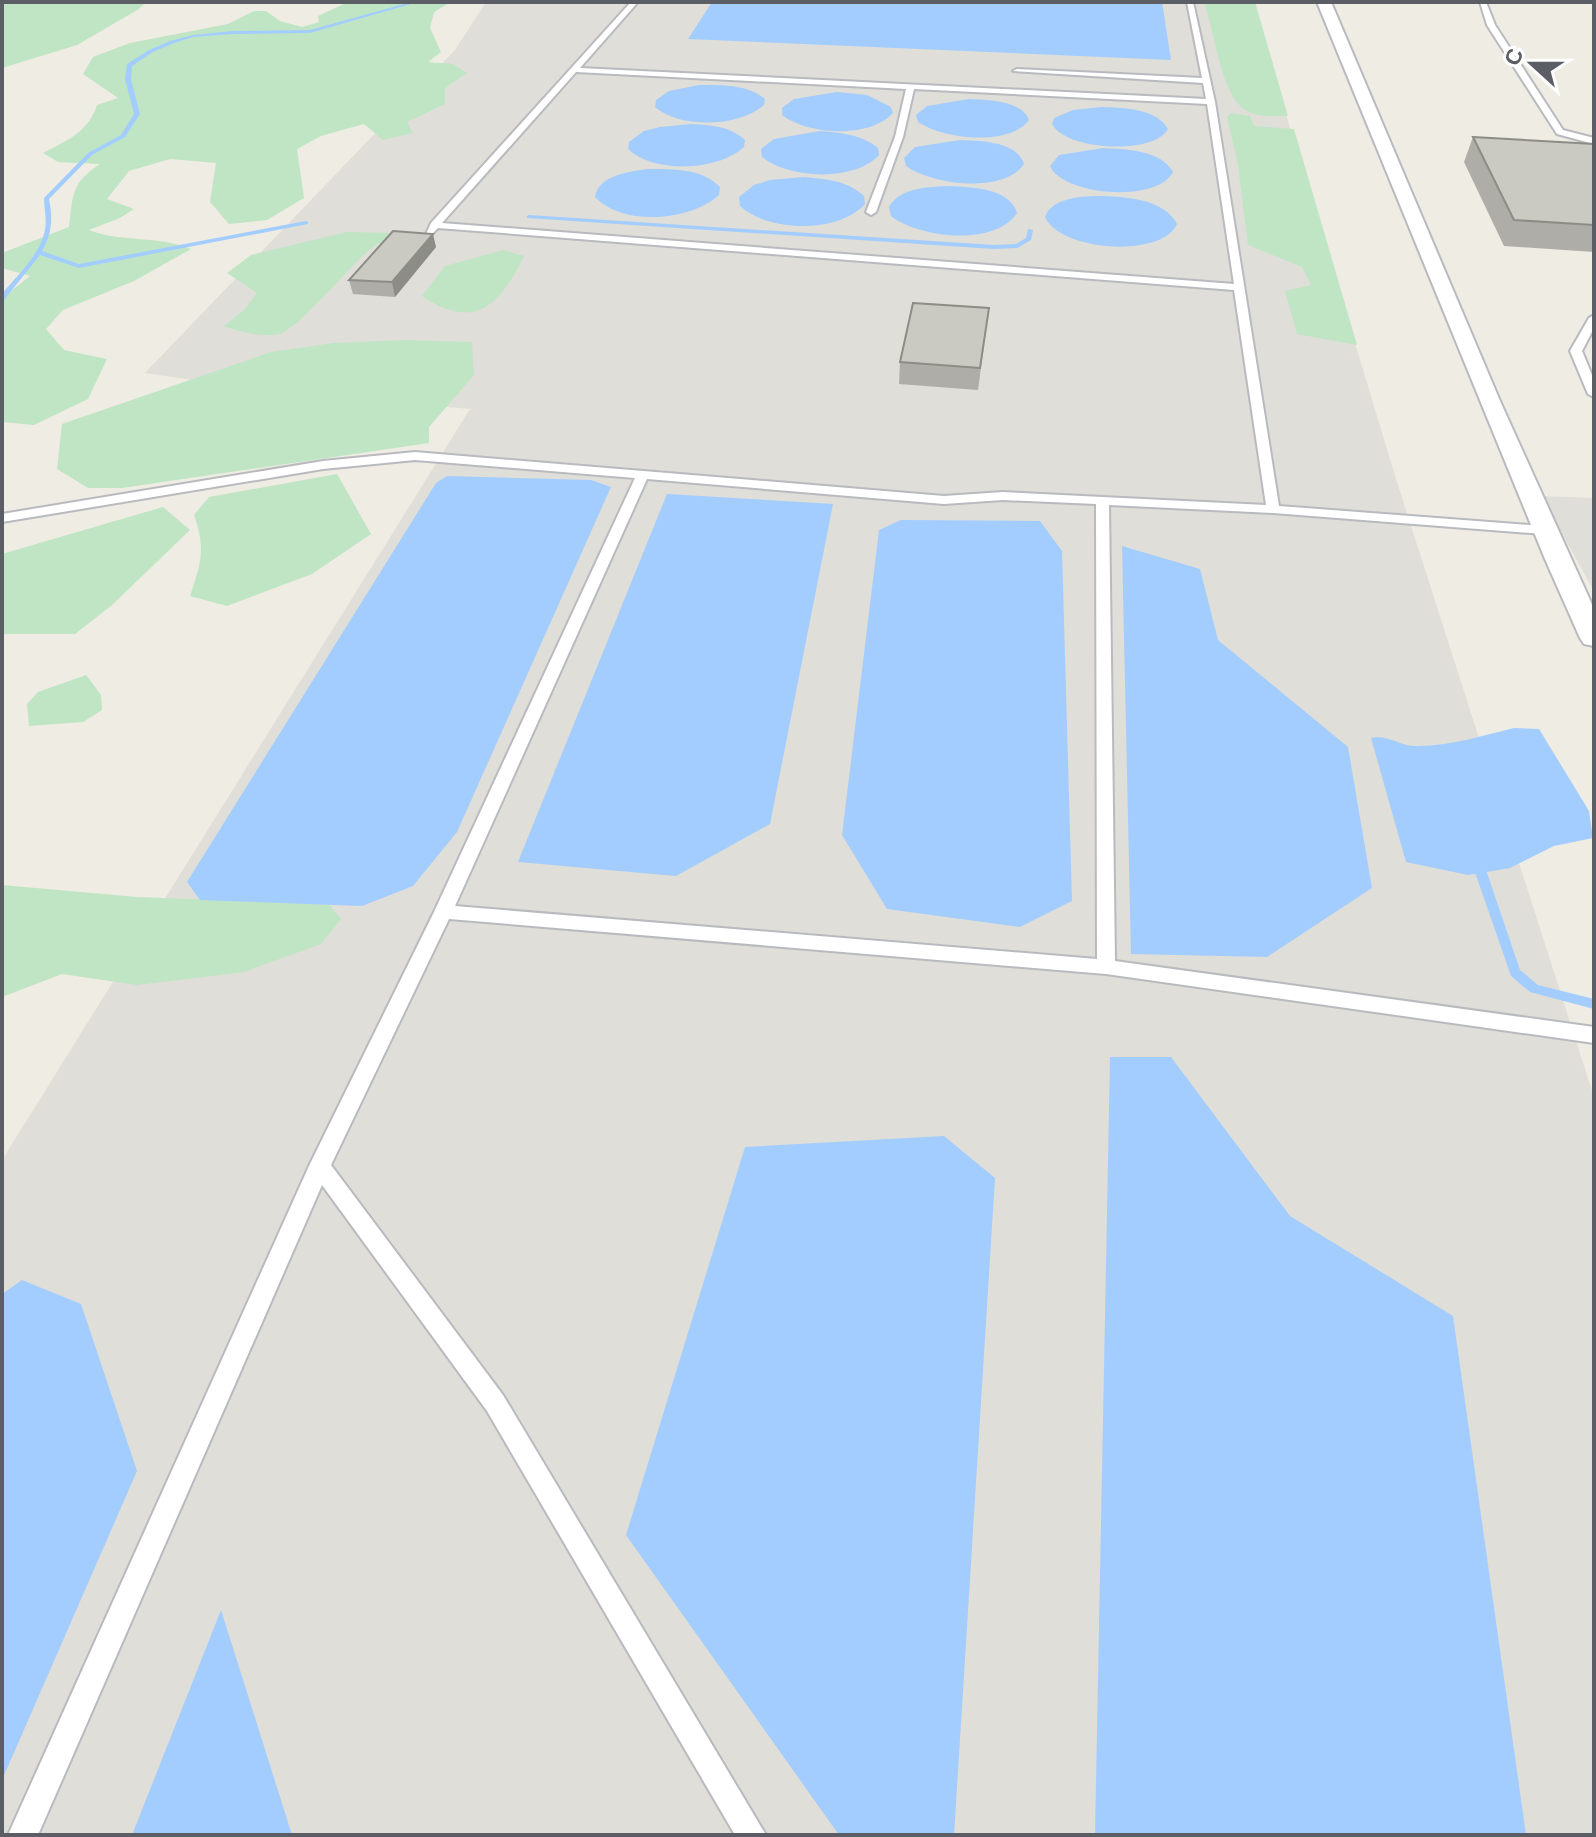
<svg xmlns="http://www.w3.org/2000/svg" width="1596" height="1837" viewBox="0 0 1596 1837" font-family="'Work Sans',sans-serif">
	<rect width="100%" height="100%" fill="#eeece3"/>
	<!-- industrial -->
	<g fill="#dfded8">
		<polygon points="486,2 1252,2 1396,479 1594,1097 1594,1835 2,1835 2,1160 470,409 240,387 145,373 455,50"/>
		<polygon points="1541,496 1594,498 1594,591"/>
	</g>
	<!-- green -->
	<g fill="#c0e5c4">
		<polygon points="2,2 146,2 139,9 77,45 2,68"/>
		<path d="M348,2H451L434,12L430,28L441,52L428,62L453,64L467,73L445,88V104L407,122L413,133L383,140L364,124L321,136L297,149L304,198L267,220L229,224L210,202L216,163L170,159L129,171L107,199L134,209L120,218L89,230C122,243 158,235 191,249L134,281L63,310L46,329L64,350L107,359L88,399L34,425L2,422V298L30,276L2,268V253L69,227C73,195 71,183 100,164L58,162L43,153C67,141 89,131 97,105L118,98L83,74L93,57L130,43L228,24L254,11H266L280,21L302,27L319,22L318,16Z"/>
		<path d="M1204,2H1255L1288,116C1274,116 1256,118 1244,109C1221,94 1214,29 1204,2Z"/>
		<polygon points="1231,113 1250,116 1254,126 1294,129 1357,345 1297,334 1285,291 1311,285 1302,267 1248,245 1238,165 1227,117"/>
		<path d="M347,232L399,233C390,238 379,242 371,249C350,265 298,330 279,334C261,338 240,332 224,326L244,310L257,293L227,273L251,255Z"/>
		<path d="M503,250L524,256C500,305 475,332 422,296L445,266Z"/>
		<polygon points="405,340 472,342 474,375 429,427 429,443 122,488 88,488 57,469 62,424 271,352 333,343"/>
		<path d="M337,474L371,534L312,574L227,606L190,596C201,563 206,549 194,515L209,497Z"/>
		<polygon points="163,507 190,530 112,605 75,634 2,634 2,554"/>
		<polygon points="86,675 101,695 102,710 83,722 29,726 27,704 38,692"/>
		<polygon points="2,885 137,897 243,901 316,889 341,919 321,944 244,972 137,985 62,974 2,997"/>
	</g>
	<!-- water -->
	<g fill="#a3cdfe">
		<polygon points="712,2 1162,2 1171,60 688,39"/>
		<path d="M699,85C721,85 747,84 765,99L764,105C740,127 680,129 655,107L656,100L669,91Z"/>
		<path d="M837,92L867,95L891,107L893,113C869,139 808,135 782,115V108L794,99Z"/>
		<path d="M969,99C987,100 1022,100 1029,120C1009,147 943,139 918,122L916,115L927,106Z"/>
		<path d="M1102,107C1123,108 1156,108 1168,129C1153,156 1065,150 1052,124L1054,118L1073,110Z"/>
		<path d="M691,124C710,125 730,126 745,140L744,147C718,171 654,174 628,149L629,142L644,131L660,127Z"/>
		<path d="M820,131C841,133 861,134 878,148L879,155C854,182 789,179 762,157L761,149L774,139Z"/>
		<path d="M960,140C981,141 1017,141 1024,164C1004,194 932,185 906,166L904,158L915,147Z"/>
		<path d="M1103,148C1126,149 1161,150 1173,172C1158,203 1063,196 1050,166L1059,155Z"/>
		<path d="M647,169C672,169 702,168 720,187L719,195C691,221 623,227 595,197C599,175 628,172 647,169Z"/>
		<path d="M803,177C825,179 847,180 864,196L865,204C838,234 768,232 740,206L739,197L754,185L770,180Z"/>
		<path d="M949,186C972,187 1010,188 1017,213C995,247 919,238 891,216L889,207C900,187 929,187 949,186Z"/>
		<path d="M1102,196C1127,197 1164,199 1177,224C1161,259 1060,251 1045,217C1052,197 1084,196 1102,196Z"/>
		<polygon points="447,476 591,480 611,487 457,832 413,886 362,906 200,900 187,882 436,483"/>
		<polygon points="667,494 833,504 770,824 676,876 518,862"/>
		<polygon points="901,520 1040,521 1062,551 1072,901 1020,927 887,909 842,835 879,530"/>
		<polygon points="1122,546 1200,569 1218,640 1348,747 1372,888 1267,957 1131,954"/>
		<path d="M1514,728L1539,729L1589,811L1593,838L1554,846L1510,868L1468,875L1406,862L1371,738C1386,734 1399,745 1414,746C1447,747 1481,736 1514,728Z"/>
		<polygon points="1110,1057 1171,1057 1290,1216 1453,1316 1526,1835 1095,1835"/>
		<polygon points="944,1136 995,1178 954,1835 839,1835 626,1535 745,1147"/>
		<polygon points="22,1280 81,1304 137,1471 2,1780 2,1294"/>
		<polygon points="221,1610 292,1835 132,1835"/>
	</g>
	<g fill="none" stroke-linecap="round" stroke-linejoin="round">
		<!-- stream -->
		<g fill="#a3cdfe" fill-rule="evenodd">
			<path d="M411,2H418L310,33L233,34L193,37L174,43L153,52L132,66L131,79L140,114L125,137L92,155L49,199C53,219 52,234 42,251L79,264L306,221L308,222V224L79,268L40,255L4,300L2,301V294C18,274 40,255 45,230C47,219 44,208 44,198L88,153L121,135L134,114L125,79L127,64L149,50L170,41L193,35L233,31L310,30Z"/>
			<polygon points="529,215 994,245 1016,244 1026,238 1028,229 1033,230 1031,240 1017,248 994,249 527,218 527,216"/>
			<polygon points="1476,854 1482,858 1520,970 1538,985 1594,999 1594,1009 1530,992 1511,976 1470,858"/>
		</g>
		<defs>
			<g id="lane">
				<path d="M631,2H638L580,68L1206,99L1203,83L1013,71L1017,69L1202,78L1187,2H1193L1215,102L1279,506L1543,526L1550,530L1543,534L1273,513L1109,505L1115,961L1594,1027V1043L1106,974L449,919L331,1165L503,1395L766,1835H735L487,1411L322,1185L38,1835H8L309,1166L434,912L635,478L415,460L323,469L2,522V514L323,461L415,452L944,496L1003,492L1266,505L1234,290L438,228L432,234H426L431,223ZM576,72L906,89L895,137L866,212L871,215L876,212L903,137L914,89L1207,104L1234,284L442,223ZM647,479L944,504L1003,500L1096,504L1097,959L455,906Z"/>
				<polygon points="1480,2 1486,2 1495,25 1563,130 1594,138 1594,144 1557,134 1487,25"/>
				<polygon points="1594,315 1594,328 1582,351 1594,380 1594,397 1588,394 1570,351 1589,318"/>
			</g>
			<polygon id="street" points="1317,2 1331,2 1500,401 1594,609 1594,646 1584,644 1580,638 1545,559"/>
		</defs>
		<!-- lane casing -->
		<use href="#lane" stroke="#b8babf" stroke-width="4"/>
		<!-- street casing -->
		<use href="#street" stroke="#b8babf" stroke-width="4"/>
		<!-- lane -->
		<use href="#lane" fill="#fff" fill-rule="evenodd"/>
		<!-- street -->
		<use href="#street" fill="#fff" fill-rule="evenodd"/>
	</g>
	<!-- wall -->
	<g fill="#aeada7">
		<polygon points="1473,137 1594,144 1594,252 1504,246 1464,162"/>
		<polygon points="436,247 395,297 353,294 349,280"/>
		<polygon points="986,330 978,390 899,384 900,362"/>
	</g>
	<!-- shaded-wall -->
	<polygon fill="#8d8d88" points="433,234 436,247 395,297 392,282"/>
	<!-- building -->
	<g fill="#cac9c2" stroke="#8d8d88" stroke-width="2">
		<polygon points="1473,137 1594,144 1594,225 1514,220"/>
		<polygon points="393,231 433,234 392,282 349,280"/>
		<polygon points="913,303 989,308 980,368 900,362"/>
	</g>
	<!-- border -->
	<rect width="1596" height="1837" fill="none" stroke="#5b5e64" stroke-width="8"/>
	<!-- north arrow -->
	<g transform="translate(1532 64) rotate(291)" stroke="#ffffff" stroke-width="6" paint-order="stroke">
	<path d="M0-6L14 30L0 20L-14 30Z" fill="#5b5e64"/>
	<text y="-12" font-size="22" font-weight="bold" text-anchor="middle" fill="#5b5e64">С</text>
	</g>
</svg>
